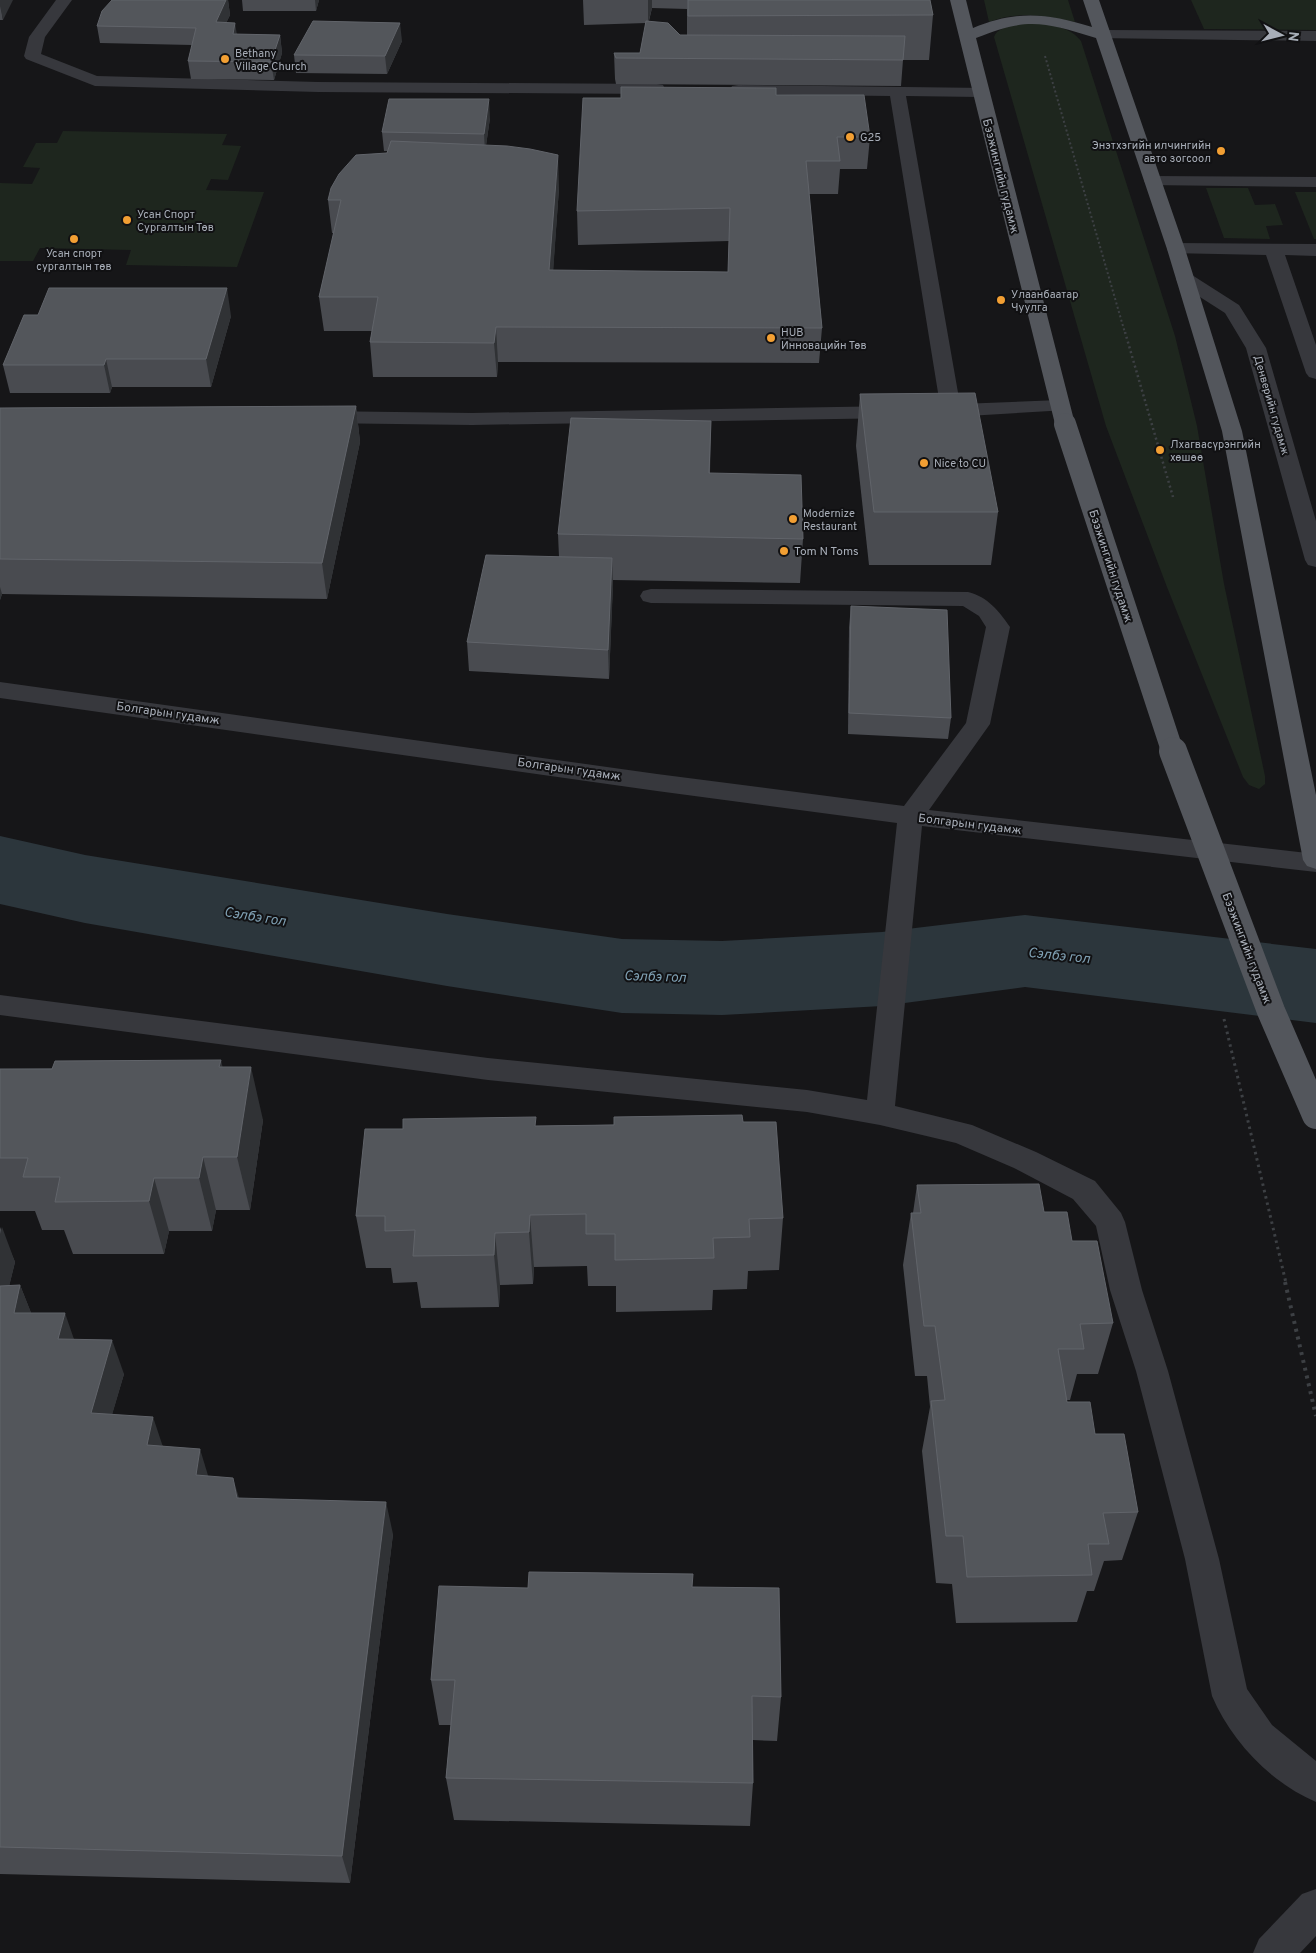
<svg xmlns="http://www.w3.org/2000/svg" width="1316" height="1953" viewBox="0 0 1316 1953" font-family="Overpass,sans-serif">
	<rect width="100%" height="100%" fill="#161618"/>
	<!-- green -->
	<g fill="#1e261e">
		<path d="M984,0H1068L1075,22C1046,15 1017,11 989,22Z"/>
		<polygon points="1191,0 1316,0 1316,30 1204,29"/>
		<path d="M1043,23C1057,27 1071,28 1081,41L1175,336L1197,426L1224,584L1265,776V784L1259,789L1249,785L1243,777L1167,587L1106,426L994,37C998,23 1030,24 1043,23Z"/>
		<polygon points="63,131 227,134 222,145 241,146 228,180 211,179 206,190 264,192 237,267 126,265 131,250 40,248 33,261 0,261 0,183 32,184 40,168 23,167 36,143 57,143"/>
		<polygon points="1206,188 1248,188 1255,205 1275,204 1283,225 1266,226 1270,239 1224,238"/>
		<polygon points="1295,192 1316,192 1316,239 1314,239"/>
	</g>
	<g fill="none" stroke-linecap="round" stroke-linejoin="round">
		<!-- river -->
		<polygon fill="#2c363c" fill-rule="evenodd" points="0,836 85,855 447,914 622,939 722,941 882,932 1025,915 1316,949 1316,1023 1025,987 882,1006 722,1015 622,1013 447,986 85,923 0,904"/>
		<!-- path-far1 -->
		<polyline stroke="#3d4044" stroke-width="2" stroke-dasharray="2 2.5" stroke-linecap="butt" points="1045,56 1125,333"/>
		<!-- path -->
		<polyline stroke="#3d4044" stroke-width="2.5" stroke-dasharray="2 3" stroke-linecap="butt" points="1125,332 1173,497"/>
		<!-- minor -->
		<g fill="#37383d" fill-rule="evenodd">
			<polygon points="56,0 72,0 45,37 41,54 97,76 318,82 657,84 663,85 665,89 663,93 657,94 318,92 95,86 26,59 24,56 29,37"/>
			<polygon points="1103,30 1316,31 1316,41 1097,38 1095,35 1097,32"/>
			<polygon points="738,85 986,88 988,92 986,96 980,97 906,96 960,404 1060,400 1067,402 1070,406 1067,410 951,417 935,415 932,411 935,407 940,405 890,96 732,94 730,90 732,86"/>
			<polygon points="1153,176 1316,177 1316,187 1147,185 1144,181 1147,177"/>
			<polygon points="1176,243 1316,244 1316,256 1285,255 1316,345 1316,379 1309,377 1306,373 1266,255 1169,253 1167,249 1169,245"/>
			<polygon points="1185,273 1192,275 1239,305 1266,348 1316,521 1316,567 1308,565 1305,560 1246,348 1225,313 1178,283 1176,279 1178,275"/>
			<polygon points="896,406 903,408 906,412 903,416 896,418 472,425 319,423 312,421 309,417 312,413 319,411 472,413"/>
			<path d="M651,589L968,592C988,597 999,611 1010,627L990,724L929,810L1316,854V872L922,826L895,1106L972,1125L1036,1152L1095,1181L1121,1213L1125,1222L1142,1290L1168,1371L1219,1559L1247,1689L1272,1725L1316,1761V1802C1271,1783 1231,1741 1212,1696L1185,1559L1136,1371L1110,1290L1096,1226L1073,1199L1014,1168L956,1143L880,1125L807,1112L488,1080L0,1015V995L488,1058L807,1090L867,1100L897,823L657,791L0,698V682L657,774L904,806L966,723L986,627L979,616L963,606L651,603L643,601L640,596L643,591Z"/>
			<polygon points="1316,1889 1316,1936 1300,1953 1253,1953 1259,1939 1302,1894"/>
		</g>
		<!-- major -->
		<path fill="#53565c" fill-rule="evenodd" d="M950,0H966L973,28C1017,10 1047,13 1092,27L1083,0H1099L1185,249L1242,431L1316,795V869L1307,866L1303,860L1222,431L1167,249L1096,38C1044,22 1027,17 976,38L1075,424L1072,428L1065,430L1058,428L1055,424Z"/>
		<!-- path-bridge-far1 -->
		<polyline stroke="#3d4044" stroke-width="3" stroke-dasharray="2.5 4" stroke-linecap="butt" points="1224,1019 1286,1283"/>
		<!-- path-bridge -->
		<polyline stroke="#3d4044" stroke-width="4" stroke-dasharray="3 5" stroke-linecap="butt" points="1285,1282 1316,1416"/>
		<!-- major-bridge-far1 -->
		<polyline stroke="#53565c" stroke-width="22" points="1065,424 1173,753"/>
		<!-- major-bridge -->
		<polyline stroke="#53565c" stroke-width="28" points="1173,751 1271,1011 1316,1115"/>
	</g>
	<!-- wall -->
	<g fill="#494b50" fill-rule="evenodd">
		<polygon points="0,0 3,20 0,20"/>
		<polygon points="112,0 228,0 230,15 226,23 237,34 280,35 282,53 274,80 191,79 188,61 192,45 100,43 97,26"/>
		<polygon points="242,0 319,0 316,11 243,11"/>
		<path d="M583,0H930L933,15L929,60H903L901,86L616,84L615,79L614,53H640L646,23L584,25ZM652,8L687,9V35H680L649,21Z"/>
		<polygon points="402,41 387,74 296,73 294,55"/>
		<polygon points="776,95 870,137 867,169 840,169 838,194 809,194 822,328 819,363 498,362 497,377 373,377 370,342 372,331 324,331 319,297 334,233 332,233 328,200 387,153 388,151 384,151 382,132 490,118 486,145 559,188 553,270 728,272 729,241 578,245 577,211 621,98"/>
		<polygon points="231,316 211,387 112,387 110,393 10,393 3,365"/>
		<polygon points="860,394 998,512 991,565 869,565 856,446"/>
		<polygon points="356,406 360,442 327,599 2,594 0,600 0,408"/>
		<polygon points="711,421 710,473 803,539 800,583 613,580 609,679 469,671 467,642 559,557 558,534"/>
		<polygon points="851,606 951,718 948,739 848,734 849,627"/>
		<polygon points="222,1067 263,1120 250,1210 216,1210 212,1231 169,1231 164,1254 73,1254 64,1230 42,1230 35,1211 0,1211 0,1069"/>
		<polygon points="743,1122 783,1218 779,1270 748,1271 747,1289 713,1290 712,1310 616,1312 616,1286 588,1286 587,1266 534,1267 533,1284 500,1285 499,1307 421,1308 417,1282 393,1283 391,1268 366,1268 356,1216 403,1129"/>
		<polygon points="917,1185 1044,1212 1072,1241 1113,1323 1098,1374 1077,1374 1070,1400 1067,1400 1067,1402 1095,1434 1138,1512 1122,1560 1104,1561 1094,1591 1087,1591 1077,1622 956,1623 952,1584 936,1583 922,1451 930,1407 927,1376 915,1376 903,1265 911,1213 913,1213"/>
		<polygon points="0,1227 15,1262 9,1286 20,1285 31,1313 74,1339 124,1374 112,1414 163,1446 208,1476 239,1498 393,1534 350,1883 0,1874"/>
		<polygon points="692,1587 781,1697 777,1741 753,1740 753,1783 750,1826 454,1820 446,1778 451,1725 439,1725 431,1680 528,1588"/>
	</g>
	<!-- shaded-wall -->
	<g fill="#303235">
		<polygon points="0,0 13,0 3,20 0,6"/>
		<polygon points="222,0 228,0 230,15 218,40 216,22"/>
		<polygon points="315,0 319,0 316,11"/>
		<polygon points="648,0 652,0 652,8 648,23"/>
		<polygon points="235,23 238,41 233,34"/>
		<polygon points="400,23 402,41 387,74 385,56"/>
		<polygon points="280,35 282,53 274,80 271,62"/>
		<polygon points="489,99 490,118 485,153 484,134"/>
		<polygon points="558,155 559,188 551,303 549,270"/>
		<polygon points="227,288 231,316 211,387 206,359"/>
		<polygon points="496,327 498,362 497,377 494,343"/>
		<polygon points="106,359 112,387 110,393 104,365"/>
		<polygon points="356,406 360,442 327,599 322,563"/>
		<polygon points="612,558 613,587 609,679 608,650"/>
		<polygon points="0,587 2,594 0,600"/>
		<polygon points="221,1060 233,1113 219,1067"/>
		<polygon points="251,1067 263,1120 250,1210 237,1157"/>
		<polygon points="203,1157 216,1210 212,1231 199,1178"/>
		<polygon points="154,1178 169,1231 164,1254 149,1201"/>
		<polygon points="530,1215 534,1267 533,1284 529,1232"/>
		<polygon points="2,1227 15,1262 1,1320 0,1319 0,1234"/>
		<polygon points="495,1233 500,1285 499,1307 494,1255"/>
		<polygon points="20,1285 34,1320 14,1313"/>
		<polygon points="65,1313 77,1348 58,1339"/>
		<polygon points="112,1340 124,1374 103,1446 91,1413"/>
		<polygon points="153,1417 164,1450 147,1445"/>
		<polygon points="200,1449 210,1482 196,1475"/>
		<polygon points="233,1478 243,1511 237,1498"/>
		<polygon points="386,1502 393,1534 350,1883 342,1856"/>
	</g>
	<!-- building -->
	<g fill="#53565b" stroke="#61646a">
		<polygon points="112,0 226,0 216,22 235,23 233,34 280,35 271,62 188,61 196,28 97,26 102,11"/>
		<polygon points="688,0 930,0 933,15 688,16"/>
		<polygon points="313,21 400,23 385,56 294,55"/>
		<polygon points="646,21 668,23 680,35 905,36 903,60 616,58 614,53 640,53"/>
		<polygon points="621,87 776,88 776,95 864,95 870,137 837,137 840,161 806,161 822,328 496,327 494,343 370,342 378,297 319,297 341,200 328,200 331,188 339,174 356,155 387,153 391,141 507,146 530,149 558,155 549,270 728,272 730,208 577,211 583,98 621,98"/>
		<polygon points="389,99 489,99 484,134 382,132"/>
		<polygon points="49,288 227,288 206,359 106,359 104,365 3,365 24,315 38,315"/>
		<polygon points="975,393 998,512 874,512 860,394"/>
		<polygon points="356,406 322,563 0,559 0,408"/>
		<polygon points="571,418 711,421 709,473 801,475 803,539 558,534"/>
		<polygon points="486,555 612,558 608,650 467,642"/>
		<polygon points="851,606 947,610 951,718 849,713"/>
		<polygon points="221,1060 219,1067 251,1067 237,1157 203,1157 199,1178 154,1178 149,1201 55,1202 60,1177 23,1177 28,1158 0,1158 0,1069 52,1069 55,1061"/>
		<polygon points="742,1115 743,1122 776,1122 783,1218 749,1219 750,1237 713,1238 714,1258 615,1260 615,1234 586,1234 586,1214 530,1215 529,1232 495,1233 494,1255 413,1256 415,1230 385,1231 385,1216 356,1216 365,1129 403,1129 403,1119 536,1117 535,1126 614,1125 614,1117"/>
		<polygon points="1039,1184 1044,1212 1067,1212 1072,1241 1097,1241 1113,1323 1080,1324 1084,1349 1058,1349 1067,1402 1090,1402 1095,1434 1124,1434 1138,1512 1103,1513 1109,1544 1088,1544 1092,1575 967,1577 963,1536 946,1536 931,1401 945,1400 935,1326 924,1326 911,1213 921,1213 917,1185"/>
		<polygon points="20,1285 14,1313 65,1313 58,1339 112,1340 91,1413 153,1417 147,1445 200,1449 196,1475 233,1478 237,1498 386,1502 342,1856 0,1847 0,1286"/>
		<polygon points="529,1572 693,1574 692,1587 779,1588 781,1697 752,1696 753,1783 446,1778 455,1680 431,1680 439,1586 528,1588"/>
	</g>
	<!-- markers -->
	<g fill="#f29f33" stroke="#111113" stroke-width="2">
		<circle cx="225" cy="59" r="5"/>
		<circle cx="850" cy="137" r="5"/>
		<circle cx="1221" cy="151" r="5"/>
		<circle cx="127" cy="220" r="5"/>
		<circle cx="74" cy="239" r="5"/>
		<circle cx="1001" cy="300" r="5"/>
		<circle cx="771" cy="338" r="5"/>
		<circle cx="1160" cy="450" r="5"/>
		<circle cx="924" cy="463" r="5"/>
		<circle cx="793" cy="519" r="5"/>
		<circle cx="784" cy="551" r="5"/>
	</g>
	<g text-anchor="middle" stroke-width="4" stroke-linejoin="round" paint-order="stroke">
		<!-- far-poi labels -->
		<g font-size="11" fill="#a8aeb8" stroke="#111113" text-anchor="start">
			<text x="235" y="57">Bethany<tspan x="235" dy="13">Village Church</tspan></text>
			<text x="860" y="141">G25</text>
			<text x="1211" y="149" text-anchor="end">Энэтхэгийн илчингийн<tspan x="1211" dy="13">авто зогсоол</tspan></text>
			<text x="137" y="218">Усан Спорт<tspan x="137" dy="13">Сургалтын Төв</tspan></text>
			<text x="74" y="257" text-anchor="middle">Усан спорт<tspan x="74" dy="13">сургалтын төв</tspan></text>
			<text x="1011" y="298">Улаанбаатар<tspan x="1011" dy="13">Чуулга</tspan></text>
			<text x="781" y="336">HUB<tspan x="781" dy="13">Инновацийн Төв</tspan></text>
			<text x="1170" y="448">Лхагвасүрэнгийн<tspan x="1170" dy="13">хөшөө</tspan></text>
			<text x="934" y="467">Nice to CU</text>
			<text x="803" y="517">Modernize<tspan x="803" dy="13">Restaurant</tspan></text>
		</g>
		<!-- far-street labels -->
		<g font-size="11" fill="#a8aeb8" stroke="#111113">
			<text transform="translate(1272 405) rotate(74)" y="4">Денверийн гудамж</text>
		</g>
		<!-- street labels -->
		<g font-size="12" fill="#a8aeb8" stroke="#111113">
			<text transform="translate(1001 176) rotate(76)" y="4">Бээжингийн гудамж</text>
			<text transform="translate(1111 566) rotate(72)" y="4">Бээжингийн гудамж</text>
			<text transform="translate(168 713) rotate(8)" y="4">Болгарын гудамж</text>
			<text transform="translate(569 769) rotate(8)" y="4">Болгарын гудамж</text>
			<text transform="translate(970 824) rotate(7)" y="4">Болгарын гудамж</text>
			<text transform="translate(1247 948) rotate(69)" y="4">Бээжингийн гудамж</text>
		</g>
		<!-- poi labels -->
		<g font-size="12" fill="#a8aeb8" stroke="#111113" text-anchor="start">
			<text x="794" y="555">Tom N Toms</text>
		</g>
		<!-- water labels -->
		<g font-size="14" font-style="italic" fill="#7fa0b3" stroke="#111113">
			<text transform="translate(255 916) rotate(9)" y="5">Сэлбэ гол</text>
			<text transform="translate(1059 955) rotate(6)" y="5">Сэлбэ гол</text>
			<text transform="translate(655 976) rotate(2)" y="5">Сэлбэ гол</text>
		</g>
	</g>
	<!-- north arrow -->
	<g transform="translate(1281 35) rotate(97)" stroke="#111113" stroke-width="4" paint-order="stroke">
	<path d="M0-4L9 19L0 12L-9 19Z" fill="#a8aeb8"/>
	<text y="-8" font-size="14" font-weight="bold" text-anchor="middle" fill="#a8aeb8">N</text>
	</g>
</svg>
